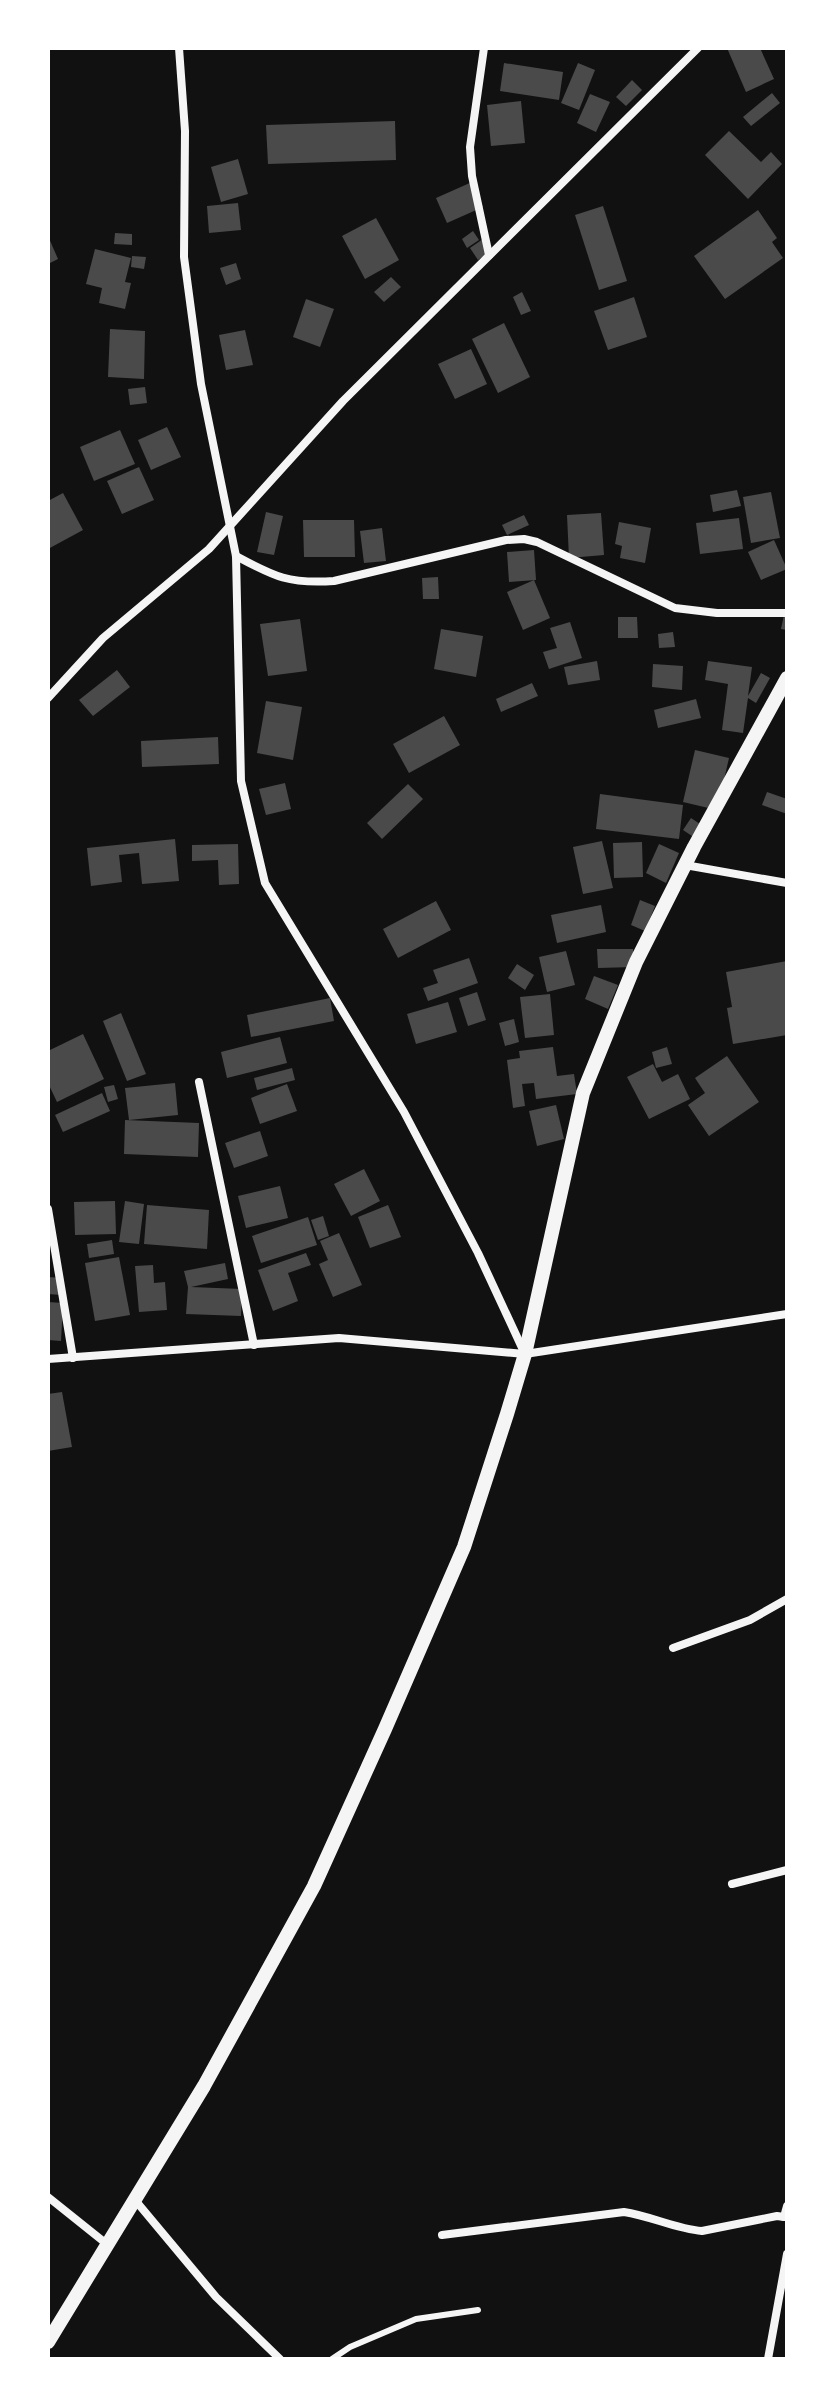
<svg xmlns="http://www.w3.org/2000/svg" width="835" height="2407" viewBox="0 0 835 2407" font-family="Cabin,sans-serif">
	<rect width="100%" height="100%" fill="#111"/>
	<!-- building -->
	<g fill="#4a4a4a">
		<polygon points="727,48 760,48 774,79 746,92"/>
		<polygon points="504,63 563,72 559,100 500,91"/>
		<polygon points="578,63 595,70 579,110 561,103"/>
		<polygon points="632,80 642,90 626,106 616,97"/>
		<polygon points="772,93 780,103 751,126 743,117"/>
		<polygon points="590,94 610,102 596,132 577,123"/>
		<polygon points="521,101 525,143 491,146 487,105"/>
		<polygon points="395,121 396,160 268,164 266,125"/>
		<polygon points="729,131 761,162 771,152 782,164 748,199 705,155"/>
		<polygon points="238,159 248,194 221,202 211,167"/>
		<polygon points="472,182 483,207 447,223 436,198"/>
		<polygon points="238,203 241,230 209,233 207,206"/>
		<polygon points="603,206 627,281 599,290 575,215"/>
		<polygon points="758,210 777,238 772,242 783,258 725,299 694,256"/>
		<polygon points="376,218 399,260 365,279 342,236"/>
		<polygon points="473,231 479,240 467,248 462,239"/>
		<polygon points="115,233 132,234 132,245 114,244"/>
		<polygon points="48,236 58,259 48,264"/>
		<polygon points="483,239 491,251 478,260 470,248"/>
		<polygon points="95,249 131,258 125,282 131,283 125,309 99,303 102,288 86,284"/>
		<polygon points="132,256 146,257 144,269 131,267"/>
		<polygon points="236,263 241,279 226,285 220,268"/>
		<polygon points="391,277 401,287 384,302 374,292"/>
		<polygon points="522,292 531,311 521,315 513,297"/>
		<polygon points="634,297 647,337 608,350 594,311"/>
		<polygon points="306,299 334,309 320,347 293,337"/>
		<polygon points="504,323 530,377 498,393 472,339"/>
		<polygon points="110,329 145,331 144,379 108,377"/>
		<polygon points="245,330 253,365 226,370 219,335"/>
		<polygon points="471,349 487,384 455,399 438,364"/>
		<polygon points="145,387 147,403 130,405 128,389"/>
		<polygon points="167,427 181,457 151,470 138,440"/>
		<polygon points="120,430 135,464 94,481 80,447"/>
		<polygon points="139,467 154,500 122,514 107,481"/>
		<polygon points="737,490 741,506 713,512 710,495"/>
		<polygon points="771,492 780,538 751,543 743,497"/>
		<polygon points="63,493 83,530 48,549 48,501"/>
		<polygon points="266,512 283,516 274,555 257,552"/>
		<polygon points="601,513 604,555 569,558 567,515"/>
		<polygon points="524,515 529,525 507,535 502,525"/>
		<polygon points="739,518 743,549 700,554 696,523"/>
		<polygon points="303,520 354,520 355,557 304,557"/>
		<polygon points="619,522 651,528 645,563 620,558 622,546 615,544"/>
		<polygon points="382,528 386,561 364,563 360,531"/>
		<polygon points="774,540 787,569 761,580 748,552"/>
		<polygon points="534,550 536,580 509,582 507,552"/>
		<polygon points="438,577 439,599 423,599 422,578"/>
		<polygon points="534,580 550,618 523,630 507,592"/>
		<polygon points="784,615 787,616 787,630 781,629"/>
		<polygon points="618,617 637,617 638,638 618,638"/>
		<polygon points="300,619 307,671 268,676 260,624"/>
		<polygon points="570,622 582,658 549,669 543,652 557,648 550,628"/>
		<polygon points="441,629 483,636 476,677 434,669"/>
		<polygon points="673,632 675,647 659,648 658,634"/>
		<polygon points="597,661 600,680 568,685 564,667"/>
		<polygon points="708,661 752,667 748,696 761,673 770,678 756,703 748,698 743,733 722,730 728,684 705,680"/>
		<polygon points="653,664 683,666 682,690 652,687"/>
		<polygon points="117,670 130,687 93,716 79,700"/>
		<polygon points="532,683 538,696 501,712 496,699"/>
		<polygon points="696,699 701,718 658,728 654,710"/>
		<polygon points="266,701 302,707 293,760 257,753"/>
		<polygon points="444,716 460,745 409,773 393,744"/>
		<polygon points="218,737 219,764 142,767 141,741"/>
		<polygon points="695,750 729,758 717,810 683,802"/>
		<polygon points="285,783 291,809 266,815 259,789"/>
		<polygon points="408,784 423,799 382,839 367,823"/>
		<polygon points="767,792 787,799 787,814 762,805"/>
		<polygon points="600,794 683,805 679,839 596,829"/>
		<polygon points="691,818 703,826 695,838 683,830"/>
		<polygon points="175,839 179,881 142,884 139,853 119,855 122,882 91,886 87,848"/>
		<polygon points="602,841 613,888 583,894 573,847"/>
		<polygon points="642,842 643,877 614,878 613,843"/>
		<polygon points="238,844 239,884 219,885 218,860 192,861 192,845"/>
		<polygon points="659,844 679,853 666,883 646,873"/>
		<polygon points="640,900 655,906 645,931 631,925"/>
		<polygon points="436,901 451,930 398,958 383,929"/>
		<polygon points="601,905 606,932 557,943 551,915"/>
		<polygon points="597,949 633,949 634,967 598,968"/>
		<polygon points="566,951 575,985 547,992 539,957"/>
		<polygon points="469,958 478,983 428,1001 423,988 438,983 433,970"/>
		<polygon points="787,961 787,1035 733,1044 727,1008 732,1007 726,972"/>
		<polygon points="517,964 534,975 525,990 508,978"/>
		<polygon points="594,976 618,985 608,1009 585,999"/>
		<polygon points="477,992 486,1020 468,1026 459,998"/>
		<polygon points="550,994 554,1035 525,1038 520,997"/>
		<polygon points="330,998 334,1021 251,1037 247,1015"/>
		<polygon points="448,1002 457,1032 416,1044 407,1014"/>
		<polygon points="121,1013 146,1074 127,1081 103,1021"/>
		<polygon points="514,1019 519,1042 505,1046 499,1023"/>
		<polygon points="83,1034 104,1079 57,1102 48,1083 48,1051"/>
		<polygon points="280,1037 287,1063 227,1078 221,1052"/>
		<polygon points="553,1047 557,1076 574,1074 577,1094 536,1099 534,1083 522,1084 525,1106 513,1108 507,1060 520,1058 519,1051"/>
		<polygon points="667,1047 672,1064 656,1068 652,1052"/>
		<polygon points="727,1056 759,1102 709,1136 688,1105 705,1093 695,1078"/>
		<polygon points="653,1064 662,1082 678,1074 690,1099 649,1119 627,1077"/>
		<polygon points="292,1068 295,1080 257,1090 254,1078"/>
		<polygon points="175,1083 178,1115 129,1120 125,1088"/>
		<polygon points="287,1084 297,1111 260,1124 251,1098"/>
		<polygon points="114,1085 118,1099 108,1102 104,1087"/>
		<polygon points="102,1093 110,1111 63,1132 55,1115"/>
		<polygon points="556,1105 564,1139 537,1146 529,1111"/>
		<polygon points="125,1120 199,1123 198,1157 124,1154"/>
		<polygon points="260,1131 268,1156 234,1168 225,1143"/>
		<polygon points="364,1169 380,1201 351,1216 334,1184"/>
		<polygon points="280,1186 288,1218 246,1228 238,1196"/>
		<polygon points="115,1201 116,1234 75,1235 74,1202"/>
		<polygon points="125,1201 144,1204 139,1244 119,1242"/>
		<polygon points="147,1205 209,1210 207,1249 144,1244"/>
		<polygon points="388,1205 401,1237 370,1248 358,1217"/>
		<polygon points="323,1216 329,1236 318,1240 311,1220"/>
		<polygon points="308,1217 317,1245 261,1263 252,1236"/>
		<polygon points="339,1233 362,1285 333,1297 319,1264 328,1260 320,1241"/>
		<polygon points="112,1240 114,1254 89,1258 87,1244"/>
		<polygon points="306,1253 311,1265 288,1273 298,1301 273,1311 258,1270"/>
		<polygon points="119,1257 130,1315 95,1321 85,1263"/>
		<polygon points="225,1263 228,1279 191,1287 242,1289 241,1316 186,1314 188,1287 184,1271"/>
		<polygon points="153,1265 154,1283 165,1282 167,1310 139,1312 135,1266"/>
		<polygon points="48,1277 62,1278 61,1295 48,1294"/>
		<polygon points="48,1302 63,1303 61,1341 48,1340"/>
		<polygon points="62,1392 72,1447 48,1451 48,1394"/>
	</g>
	<g fill="none" stroke-linecap="round" stroke-linejoin="round">
		<!-- service -->
		<polyline stroke="#f5f5f5" stroke-width="6" points="332,2359 350,2347 416,2319 478,2310"/>
		<!-- minor -->
		<g stroke="#f5f5f5" stroke-width="8">
			<polyline points="179,48 185,131 184,257 201,384 236,556 241,781 265,883 404,1112 478,1253 524,1352"/>
			<polyline points="484,48 470,147 472,176 489,255"/>
			<path d="M236,556C275,577 289,584 334,581L506,540L524,539L537,542L675,608L717,613H787"/>
			<polyline points="48,698 103,638 209,549 343,401 698,48"/>
			<polyline points="685,865 787,883"/>
			<polyline points="199,1082 254,1345"/>
			<polyline points="48,1209 73,1358"/>
			<polyline points="48,1359 339,1338 525,1354 787,1314"/>
			<polyline points="673,1648 750,1620 787,1599"/>
			<polyline points="732,1884 787,1870"/>
			<polyline points="48,2197 108,2245"/>
			<polyline points="135,2200 216,2297 280,2359"/>
			<polyline points="784,2217 787,2206"/>
			<path d="M442,2235L624,2212C651,2216 676,2229 702,2231L777,2216L784,2217"/>
			<polyline points="768,2359 787,2254"/>
		</g>
		<!-- tertiary -->
		<polyline stroke="#f5f5f5" stroke-width="14" points="48,2342 204,2086 314,1886 385,1729 464,1547 507,1414 525,1354 583,1093 636,962 694,847 787,678"/>
	</g>
	<!-- border -->
	<rect width="835" height="2407" fill="none" stroke="#ffffff" stroke-width="100"/>
</svg>
